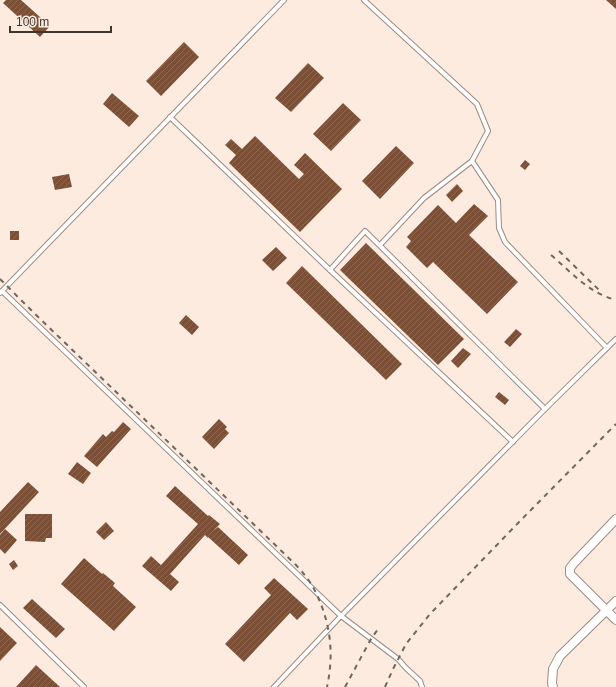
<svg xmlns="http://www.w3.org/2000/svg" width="616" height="687" viewBox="0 0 616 687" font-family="Helvetica,sans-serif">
	<defs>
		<pattern id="building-hatch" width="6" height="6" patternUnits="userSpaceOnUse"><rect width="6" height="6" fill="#7b5036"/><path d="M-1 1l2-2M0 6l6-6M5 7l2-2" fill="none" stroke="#8a6752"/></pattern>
	</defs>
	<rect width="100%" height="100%" fill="#feebe0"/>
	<!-- building -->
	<g fill="url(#building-hatch)">
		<polygon points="6,0 21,0 50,26 40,37 3,3"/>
		<polygon points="606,0 616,0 616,9"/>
		<polygon points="184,42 199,57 161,96 146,81"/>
		<polygon points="308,63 324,78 291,112 275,98"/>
		<polygon points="112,93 139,116 129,127 103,104"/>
		<polygon points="343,103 361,120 331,151 313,134"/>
		<polygon points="255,136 299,179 304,174 294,165 305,153 342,189 300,232 229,163 236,155 225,145 231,139 242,149"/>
		<polygon points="396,146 414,163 380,199 362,181"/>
		<polygon points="525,160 530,164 525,170 520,166"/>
		<polygon points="69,174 72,187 55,190 52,177"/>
		<polygon points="457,184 463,191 452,202 446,195"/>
		<polygon points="474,204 488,216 469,235 518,282 487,314 433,262 427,268 406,247 411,241 407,237 438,205 456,223"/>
		<rect x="10" y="231" width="9" height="9"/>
		<polygon points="366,243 464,339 438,365 340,270"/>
		<polygon points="276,247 287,258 273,271 262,260"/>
		<polygon points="302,266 402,364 386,380 286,283"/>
		<polygon points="186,315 199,327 192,335 179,323"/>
		<polygon points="516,329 522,334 510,347 504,342"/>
		<polygon points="463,348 471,354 458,368 451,361"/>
		<polygon points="499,392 509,400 505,405 495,397"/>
		<polygon points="219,419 227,427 225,429 229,433 214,449 202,437"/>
		<polygon points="123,422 131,429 97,467 84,456 103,434 106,437 112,431 114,432"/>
		<polygon points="77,462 91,473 83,484 68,474"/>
		<polygon points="28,482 39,492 0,534 0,512"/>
		<polygon points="175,486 208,516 209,515 220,524 213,531 218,527 248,555 239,565 208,537 208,538 205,535 170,574 179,582 171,591 142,566 151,556 161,565 198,524 166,496"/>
		<polygon points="25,514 52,514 52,538 46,538 45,542 25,541"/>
		<polygon points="106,522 114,531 104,540 96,532"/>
		<polygon points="5,529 17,540 5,554 0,549 0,535"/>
		<polygon points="84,558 102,574 103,573 115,583 113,586 136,607 114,631 61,584"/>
		<polygon points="14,560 18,566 13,570 9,564"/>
		<polygon points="274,578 308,609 297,620 290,613 244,662 225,644 271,595 264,588"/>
		<polygon points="32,599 65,629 56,638 23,608"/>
		<polygon points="0,627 17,643 0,661"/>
		<polygon points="36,665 60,687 16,687"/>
	</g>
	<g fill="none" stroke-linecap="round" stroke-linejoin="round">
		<defs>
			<g id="lane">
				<polyline points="364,0 477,104 488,131 472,161 424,198 380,245"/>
				<polyline points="170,117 330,270 513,442"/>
				<polyline points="472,161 498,200 499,228 505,242 607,348"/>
				<polyline points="330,270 365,231 545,409"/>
				<polyline points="2,291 341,616 398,659 406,668 420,681 422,687"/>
				<polyline points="0,293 284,0"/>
				<polyline points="0,605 84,687"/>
				<polyline points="274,687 341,616 545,409 616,339"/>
			</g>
			<g id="street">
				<polyline points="616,519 574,563 570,568 570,574 616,620"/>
				<polyline points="553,687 552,683 553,669 560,656 616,601"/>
			</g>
		</defs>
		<!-- lane casing -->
		<use href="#lane" stroke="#9d8b81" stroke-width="6"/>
		<!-- street casing -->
		<use href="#street" stroke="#9d8b81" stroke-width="10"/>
		<!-- lane -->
		<use href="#lane" stroke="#fff" stroke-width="4"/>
		<!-- street -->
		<use href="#street" stroke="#fff" stroke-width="8"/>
		<!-- rail -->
		<g stroke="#70665f" stroke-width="2" stroke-dasharray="5 5" stroke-linecap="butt">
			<polyline points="559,251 599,290"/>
			<path d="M551,255C572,273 589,293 616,300"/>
			<path d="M0,279L34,313L296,565C304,574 311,582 316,593C331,624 334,654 327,687"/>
			<polyline points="345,687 371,639 378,629"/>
			<polyline points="385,687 393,669 406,644 430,614 522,519 616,424"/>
		</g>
	</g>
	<!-- scale -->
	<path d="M10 26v6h101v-6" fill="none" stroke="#3c3530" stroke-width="2"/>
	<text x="16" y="26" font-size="12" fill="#3c3530" stroke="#feebe0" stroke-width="3" paint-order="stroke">100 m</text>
</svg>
